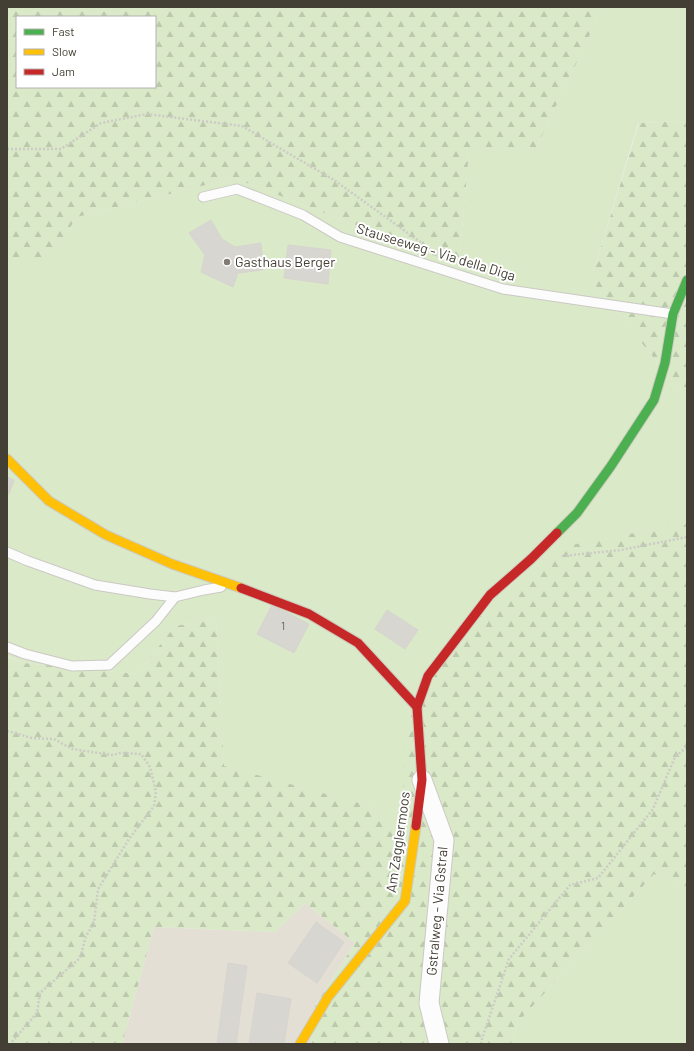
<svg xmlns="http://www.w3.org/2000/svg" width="694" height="1051" viewBox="0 0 694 1051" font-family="Barlow,sans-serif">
	<defs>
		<pattern id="forest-firs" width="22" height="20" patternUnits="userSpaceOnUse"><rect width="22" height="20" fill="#dae9c8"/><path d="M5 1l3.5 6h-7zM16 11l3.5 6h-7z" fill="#bcc9ac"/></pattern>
	</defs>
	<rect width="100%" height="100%" fill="#eeede8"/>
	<!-- residential -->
	<polygon fill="#e3dfd5" points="305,903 355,943 315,1006 311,1044 122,1044 154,927 275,932"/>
	<!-- grass -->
	<g fill="#dae9c8">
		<polygon points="603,7 687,7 687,121 638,123 591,280 687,399 687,523 571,546 403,848 374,807 224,767 216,619 175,626 137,674 24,663 7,656 7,257 45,264 77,217 234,178 459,265 469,150 536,148"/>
		<polygon points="654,874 687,887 687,1044 511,1044 518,1022"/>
	</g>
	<!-- forest -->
	<g fill="url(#forest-firs)" fill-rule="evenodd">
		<path d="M7,7H603L536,148L469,151L459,265L234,178L77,217L45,265L7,257ZM17,17H155V87H17Z"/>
		<polygon points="687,121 687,399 591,280 639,123"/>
		<polygon points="687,523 687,887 654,874 518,1022 511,1044 311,1044 315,1006 355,943 305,903 275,932 154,927 122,1044 7,1044 7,657 24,663 137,674 175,626 216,619 224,766 374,807 403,847 404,729 454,636 571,545"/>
	</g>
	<!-- building -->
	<g fill="#d8d6d0" stroke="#d7d4ce">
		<polygon points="211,220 222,239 235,247 261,243 263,270 238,273 233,287 201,272 205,255 189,233"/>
		<polygon points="288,245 331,250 328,284 284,278"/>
		<polygon points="7,477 14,480 9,494 7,493"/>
		<polygon points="272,605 309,624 294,653 257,634"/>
		<polygon points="387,610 418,630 405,649 375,629"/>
		<polygon points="316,922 344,942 317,983 288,963"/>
		<polygon points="228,963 247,966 236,1044 217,1044"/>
		<polygon points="257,993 291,999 284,1044 249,1044"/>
	</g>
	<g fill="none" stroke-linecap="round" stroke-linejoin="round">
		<defs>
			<g id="lane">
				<polyline points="203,197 237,189 303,215 340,237 503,289 673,314"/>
				<polyline points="7,552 28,561 95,585 150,594 175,597 204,590 221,587"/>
				<polyline points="7,647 25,654 72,666 109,665 156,621 175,597"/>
			</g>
			<polyline id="street" points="422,780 444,840 429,1003 439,1044"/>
			<polyline id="fast" points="557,533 577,513 611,466 654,400 665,363 673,314 687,280"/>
			<g id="slow">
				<polyline points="7,459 49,501 106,535 172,564 241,588"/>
				<polyline points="300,1044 328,997 405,901 416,826"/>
			</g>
			<g id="jam">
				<polyline points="241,588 309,614 358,643 417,707"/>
				<polyline points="416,826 422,780 417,707 428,676 490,595 531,559 557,533"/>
			</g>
		</defs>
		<!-- lane casing -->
		<use href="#lane" stroke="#cbc9c4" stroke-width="11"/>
		<!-- street casing -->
		<use href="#street" stroke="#cbc9c4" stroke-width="21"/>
		<!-- fast casing -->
		<use href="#fast" stroke="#cdcabf" stroke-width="11"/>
		<!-- slow casing -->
		<use href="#slow" stroke="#cdcabf" stroke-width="11"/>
		<!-- jam casing -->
		<use href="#jam" stroke="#cdcabf" stroke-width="11"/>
		<!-- path -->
		<g stroke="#cdcbc6" stroke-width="2.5" stroke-dasharray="2 2" stroke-linecap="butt">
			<polyline points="7,149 61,149 101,123 147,114 242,126 334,180 437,254"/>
			<polyline points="562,556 621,550 687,537"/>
			<polyline points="7,731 32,738 54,739 72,749 112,755 121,753 141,754 150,767 156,792 154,806 129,839 98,889 94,923 86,936 80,958 40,993 37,1013 10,1044"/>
			<polyline points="481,1044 482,1039 509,959 570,885 598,878 653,809 675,757 687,747"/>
		</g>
		<!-- lane -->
		<use href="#lane" stroke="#fcfcfc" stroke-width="9"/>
		<!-- street -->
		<use href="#street" stroke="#fcfcfc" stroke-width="19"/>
		<!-- fast -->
		<use href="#fast" stroke="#4caf50" stroke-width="9"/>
		<!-- slow -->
		<use href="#slow" stroke="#ffc107" stroke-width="9"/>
		<!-- jam -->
		<use href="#jam" stroke="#c62828" stroke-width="9"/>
	</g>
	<!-- markers -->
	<circle fill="#807c73" stroke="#fff" stroke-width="1.5" cx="227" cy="262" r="4"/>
	<g text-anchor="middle" stroke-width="4" stroke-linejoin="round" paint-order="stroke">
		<!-- number labels -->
		<g font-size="12" fill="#6a665c">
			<text x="283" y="630">1</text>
		</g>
		<!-- street labels -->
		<g font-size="14" fill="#443f34" stroke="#fff">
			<text transform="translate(436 252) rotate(17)" y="5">Stauseeweg - Via della Diga</text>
			<text transform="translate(398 842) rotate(-82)" y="5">Am Zagglermoos</text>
			<text transform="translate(437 911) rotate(-85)" y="5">Gstralweg - Via Gstral</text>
		</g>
		<!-- poi labels -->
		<g font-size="14" fill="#443f34" stroke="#fff" text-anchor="start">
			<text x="235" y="267">Gasthaus Berger</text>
		</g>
	</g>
	<!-- border -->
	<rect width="694" height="1051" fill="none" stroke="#443f34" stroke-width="16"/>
	<!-- legend -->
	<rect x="16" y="16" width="140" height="72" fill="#ffffff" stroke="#b4b2ae"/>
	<rect x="24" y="29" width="20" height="6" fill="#4caf50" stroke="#b4b2ae"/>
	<text x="52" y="36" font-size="12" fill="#443f34">Fast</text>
	<rect x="24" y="49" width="20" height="6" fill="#ffc107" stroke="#b4b2ae"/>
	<text x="52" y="56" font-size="12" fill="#443f34">Slow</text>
	<rect x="24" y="69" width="20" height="6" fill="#c62828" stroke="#b4b2ae"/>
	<text x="52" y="76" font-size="12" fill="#443f34">Jam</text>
</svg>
